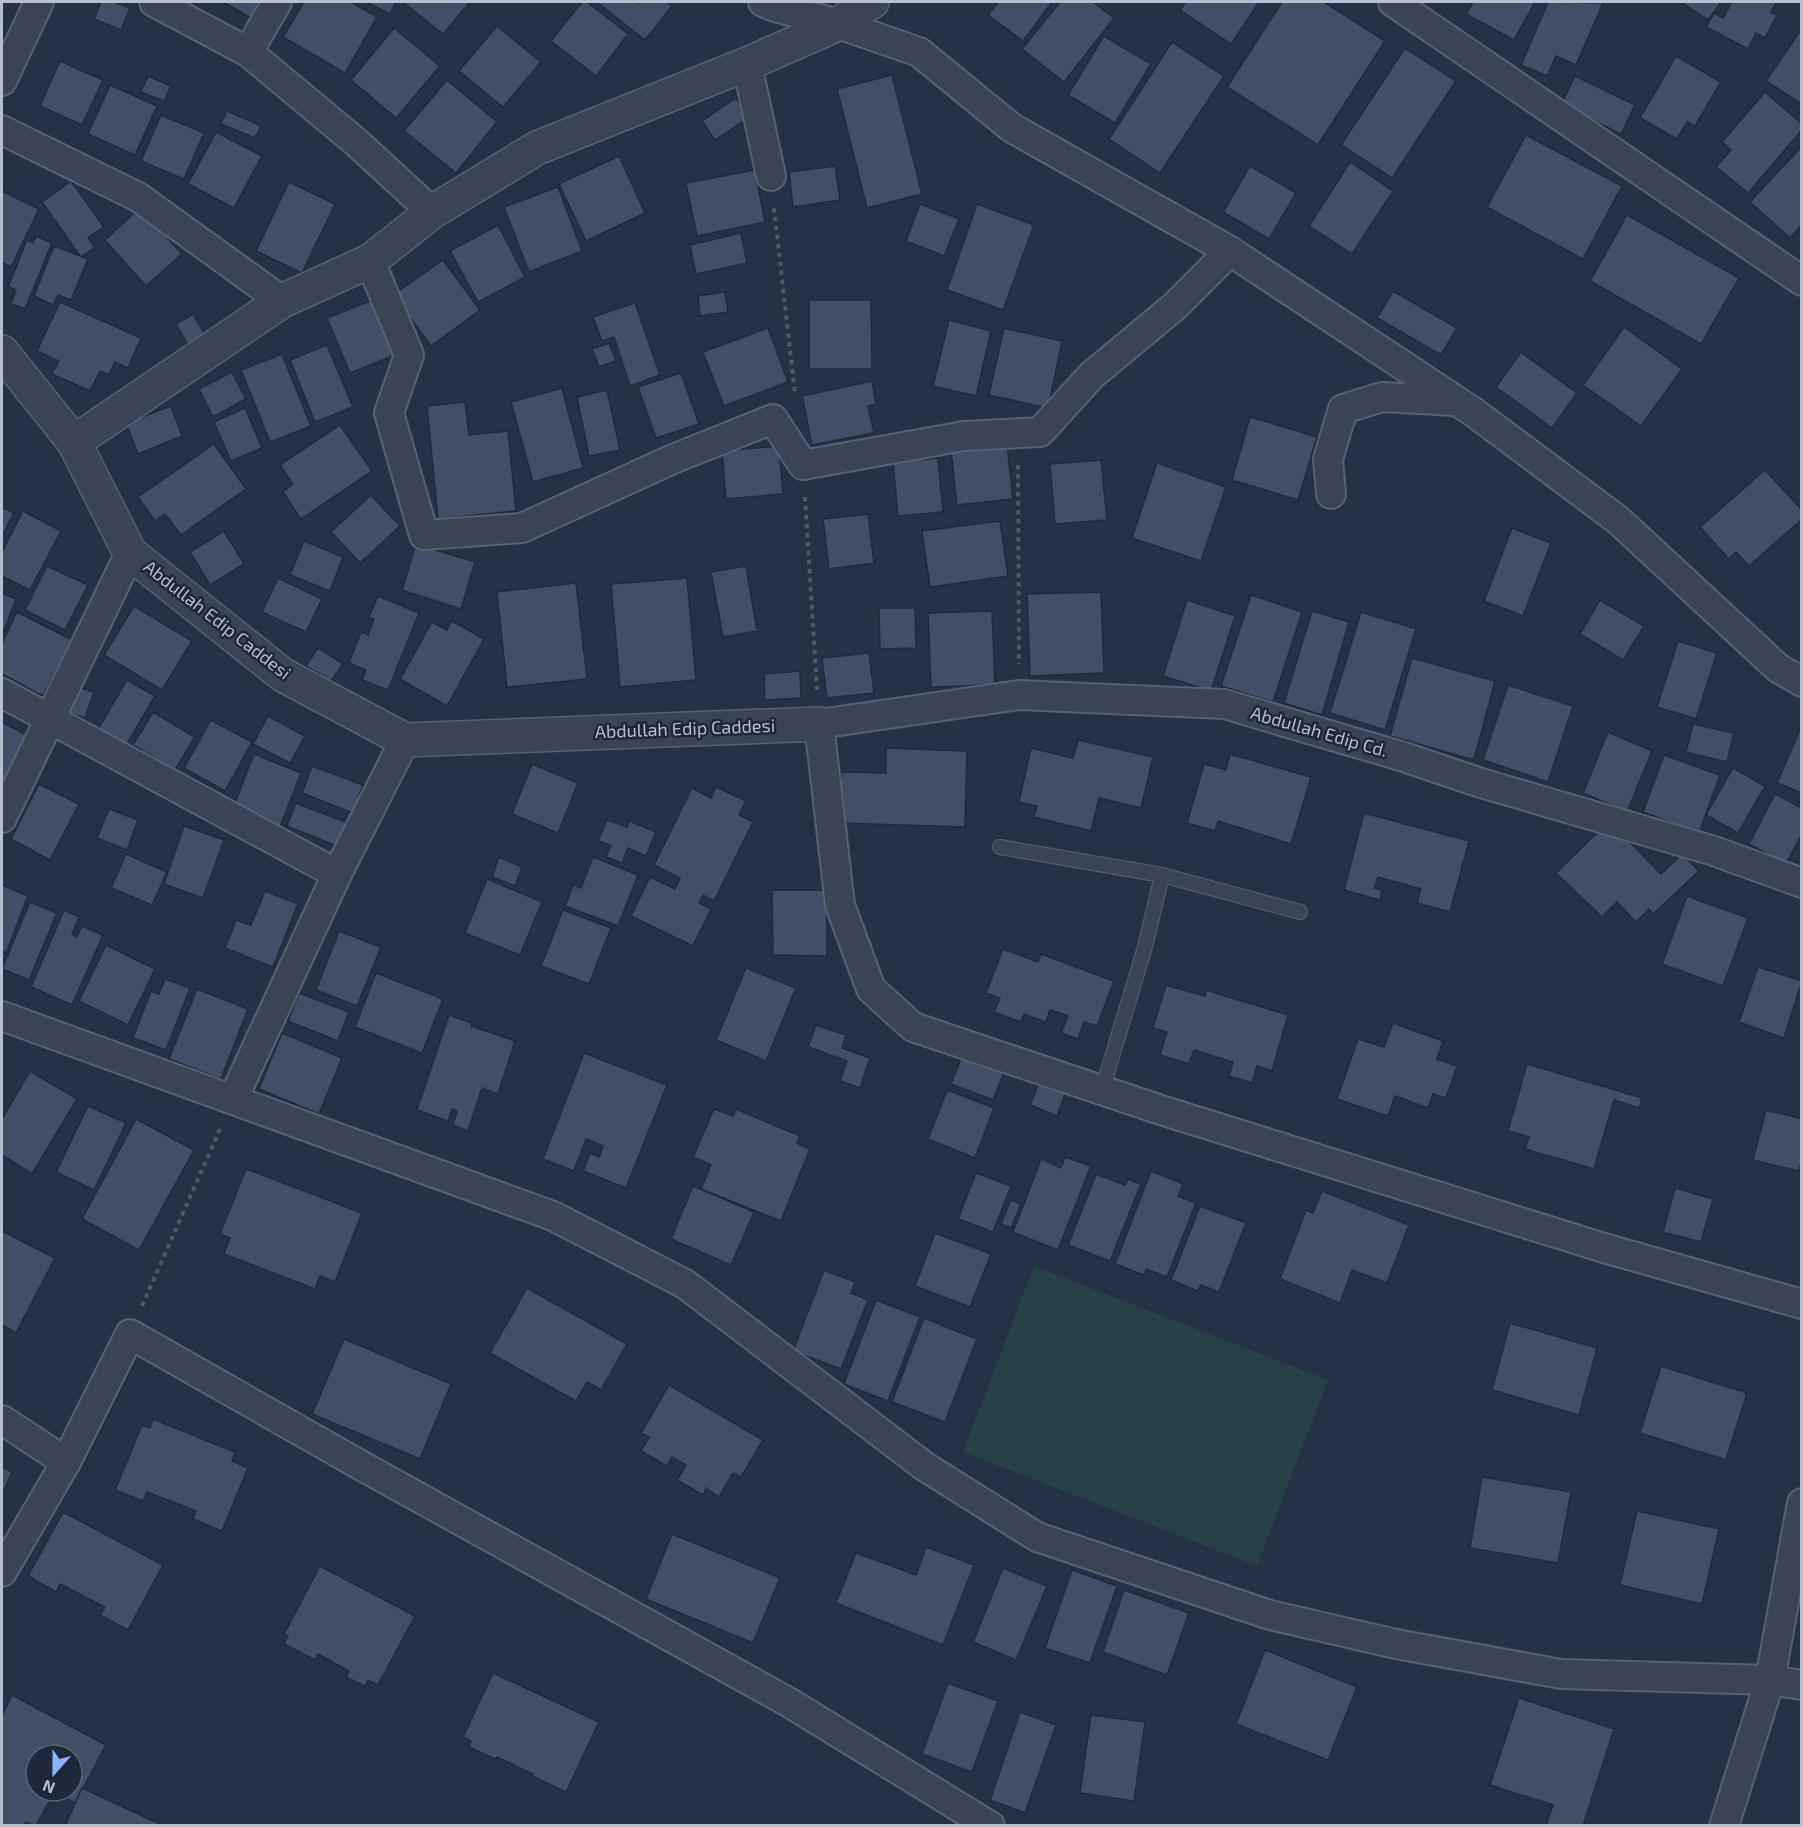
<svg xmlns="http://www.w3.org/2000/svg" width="1803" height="1827" viewBox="0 0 1803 1827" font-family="'Exo 2',sans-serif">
	<rect width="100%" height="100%" fill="#253145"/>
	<!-- green -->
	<polygon fill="#274146" points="1034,1266 1328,1380 1257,1566 963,1452"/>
	<!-- building -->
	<g fill="#414e66" stroke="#202a3c" stroke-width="1.5" fill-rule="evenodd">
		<polygon points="101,2 114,2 130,8 121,30 94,19"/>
		<polygon points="223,2 263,2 253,19"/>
		<polygon points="304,2 351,2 377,17 345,73 283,37"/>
		<polygon points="366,2 396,2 390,14"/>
		<polygon points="403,2 470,2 443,34"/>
		<polygon points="582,2 587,2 628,34 596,76 551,41"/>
		<polygon points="597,2 637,2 639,3 640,2 666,2 672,6 645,40"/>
		<polygon points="998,2 1052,2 1023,41 988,15"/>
		<polygon points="1060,2 1093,2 1114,18 1064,82 1022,49"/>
		<polygon points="1186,2 1259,2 1231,44 1180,10"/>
		<polygon points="1282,2 1324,2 1385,41 1318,145 1227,87"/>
		<polygon points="1473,2 1535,2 1514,40 1466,14"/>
		<polygon points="1548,2 1603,3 1576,65 1556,56 1547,76 1521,65"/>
		<polygon points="1681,2 1721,2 1708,20"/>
		<polygon points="1732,2 1777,2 1771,12 1777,15 1765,38 1756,33 1748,49 1706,27 1714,13 1723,18"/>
		<polygon points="497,26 541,62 503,107 459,71"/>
		<polygon points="394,28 440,66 396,118 351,80"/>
		<polygon points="1802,28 1802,104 1766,81"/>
		<polygon points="1104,36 1151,64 1115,123 1068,95"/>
		<polygon points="1172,42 1224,76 1160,173 1109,139"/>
		<polygon points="1405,48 1456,81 1392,178 1341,145"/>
		<polygon points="1676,56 1721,82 1695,126 1687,122 1677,139 1640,118"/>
		<polygon points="60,61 103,80 82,125 40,106"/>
		<polygon points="892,75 922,194 867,208 837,89"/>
		<polygon points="148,76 171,86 164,101 141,92"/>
		<polygon points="1575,76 1635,105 1621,134 1561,105"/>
		<polygon points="447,80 497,122 456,173 404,131"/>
		<polygon points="110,85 157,106 135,155 88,134"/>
		<polygon points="1765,92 1802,124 1802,130 1748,193 1716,167 1731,150 1722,142"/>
		<polygon points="736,98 749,118 715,140 702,121"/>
		<polygon points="227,111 261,126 255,138 221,124"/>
		<polygon points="161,115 204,133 184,179 141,161"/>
		<polygon points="216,132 262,156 234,208 188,184"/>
		<polygon points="1526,135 1622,186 1583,259 1487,207"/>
		<polygon points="1802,146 1802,225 1790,238 1750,202"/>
		<polygon points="619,156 645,213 586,241 559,184"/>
		<polygon points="1350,162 1393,191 1352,254 1309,226"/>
		<polygon points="835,166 840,200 793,207 789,172"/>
		<polygon points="1250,166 1296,193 1269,239 1223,212"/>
		<polygon points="755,170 765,222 697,236 686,183"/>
		<polygon points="71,181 104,227 88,238 95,247 81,257 42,202"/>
		<polygon points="289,182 335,204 302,273 256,251"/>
		<polygon points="558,187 582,251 529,272 504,207"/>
		<polygon points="2,191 39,209 11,267 2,262"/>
		<polygon points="920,204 959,219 944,256 906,241"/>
		<polygon points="977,204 1034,225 1003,310 947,290"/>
		<polygon points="140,208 182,254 146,286 105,240"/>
		<polygon points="1627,215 1739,278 1701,344 1590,281"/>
		<polygon points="498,225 525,277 478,302 450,251"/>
		<polygon points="741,233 747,263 696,274 690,245"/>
		<polygon points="36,236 52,243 25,309 11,304 16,290 8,287 27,240 33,243"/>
		<polygon points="54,246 88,259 71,300 58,295 53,305 34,296"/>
		<polygon points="443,260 480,310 431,346 393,295"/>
		<polygon points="1393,291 1457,328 1441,355 1377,318"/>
		<polygon points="725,292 728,312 700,316 698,296"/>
		<polygon points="375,299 398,354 350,373 327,318"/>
		<polygon points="809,300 871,300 872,369 809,369"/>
		<polygon points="60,302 141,338 128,368 115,362 109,375 100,371 90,391 52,374 59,361 37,351"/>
		<polygon points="635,303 660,375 630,386 614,337 602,341 593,317"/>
		<polygon points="193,314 208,340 191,350 176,324"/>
		<polygon points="949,320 991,331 976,396 933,386"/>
		<polygon points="1624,327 1682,369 1641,426 1583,385"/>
		<polygon points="768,328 788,382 724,406 703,352"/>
		<polygon points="1004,328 1062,341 1048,408 989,395"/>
		<polygon points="609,343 616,361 599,367 592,349"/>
		<polygon points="327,345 353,407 315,422 290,360"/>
		<polygon points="1521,352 1577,393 1552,428 1496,387"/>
		<polygon points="282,354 311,426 270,442 241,370"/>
		<polygon points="232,372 246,399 213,417 199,389"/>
		<polygon points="681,373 699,424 656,438 638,387"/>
		<polygon points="872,381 876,404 868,406 874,433 812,445 802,396"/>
		<polygon points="562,388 583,468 533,482 511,402"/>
		<polygon points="607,390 620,450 589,456 577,397"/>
		<polygon points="465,402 469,435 508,431 516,511 438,519 427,406"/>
		<polygon points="171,406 182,436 138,454 126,423"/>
		<polygon points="245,408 262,448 231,461 214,422"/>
		<polygon points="1250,417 1317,437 1298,500 1232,480"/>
		<polygon points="340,425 372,471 301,519 283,492 293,484 280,465"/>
		<polygon points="214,444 246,489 181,535 165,514 155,521 138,497"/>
		<polygon points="1007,445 1013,499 957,505 951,451"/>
		<polygon points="779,446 783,494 726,499 722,451"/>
		<polygon points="938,458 943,512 898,516 893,462"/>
		<polygon points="1101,460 1107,520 1055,524 1050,464"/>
		<polygon points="1157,463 1226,487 1201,561 1132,538"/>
		<polygon points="1765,470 1802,510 1802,519 1749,566 1736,552 1729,559 1700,527"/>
		<polygon points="371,495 400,526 360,563 331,532"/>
		<polygon points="2,507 14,513 2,536"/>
		<polygon points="23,511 61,531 30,590 2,576 2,552"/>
		<polygon points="868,514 874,563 829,569 823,519"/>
		<polygon points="1000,521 1008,576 930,587 922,531"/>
		<polygon points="1512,528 1551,543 1523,616 1484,601"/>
		<polygon points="224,531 244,564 210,585 190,552"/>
		<polygon points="304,541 343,557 330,591 290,575"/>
		<polygon points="416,544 475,562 461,609 402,590"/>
		<polygon points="47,566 88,585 65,630 25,610"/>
		<polygon points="746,566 757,631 723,637 711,572"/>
		<polygon points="278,578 322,599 306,632 262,612"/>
		<polygon points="687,578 696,680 620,687 611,584"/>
		<polygon points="576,583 587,679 507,687 497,592"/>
		<polygon points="1101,592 1104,673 1030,676 1027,594"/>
		<polygon points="2,593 16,599 3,633 2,632"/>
		<polygon points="1251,595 1302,612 1273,702 1221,686"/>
		<polygon points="378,596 419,613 388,690 362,680 366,670 349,663 361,632 368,635 374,619 369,617"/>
		<polygon points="1187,600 1235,616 1211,691 1163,676"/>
		<polygon points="1600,600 1644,626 1623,660 1580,634"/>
		<polygon points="134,606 192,641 162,690 104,655"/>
		<polygon points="879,608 915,608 916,648 880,649"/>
		<polygon points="992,611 995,685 931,687 928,613"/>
		<polygon points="1312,611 1349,622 1322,715 1284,703"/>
		<polygon points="17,612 72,640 43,696 2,674 2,643"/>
		<polygon points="1361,612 1416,629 1385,730 1330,713"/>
		<polygon points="452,621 484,639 447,706 400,679 432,622 447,630"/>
		<polygon points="1678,641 1717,653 1696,719 1657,707"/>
		<polygon points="318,648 343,664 331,681 306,666"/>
		<polygon points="869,653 874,693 827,698 822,658"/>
		<polygon points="1412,658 1495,681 1474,760 1390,736"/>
		<polygon points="800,671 801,698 765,700 764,674"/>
		<polygon points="127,680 155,696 125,747 97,731"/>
		<polygon points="1508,685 1573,706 1548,782 1483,760"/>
		<polygon points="78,687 94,692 85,718 69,713"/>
		<polygon points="153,712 195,737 175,770 133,745"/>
		<polygon points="268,716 305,736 290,763 253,744"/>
		<polygon points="211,720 252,742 225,791 184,768"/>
		<polygon points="2,722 30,737 2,791"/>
		<polygon points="1693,724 1734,733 1727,762 1686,752"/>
		<polygon points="1802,725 1802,793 1777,783"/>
		<polygon points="1608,732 1652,751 1627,812 1583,793"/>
		<polygon points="1078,740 1153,757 1141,808 1099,798 1091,831 1034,817 1037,806 1019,802 1031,748 1073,758"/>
		<polygon points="886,748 967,751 965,827 839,823 841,772 886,773"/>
		<polygon points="254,754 301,773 280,827 233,808"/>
		<polygon points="1230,754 1311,777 1291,844 1218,821 1215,831 1187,823 1204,764 1226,770"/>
		<polygon points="1664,755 1720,775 1699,833 1643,812"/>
		<polygon points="532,764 578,783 558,833 512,814"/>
		<polygon points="312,766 363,785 353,813 302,793"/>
		<polygon points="1733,768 1765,786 1738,833 1706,815"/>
		<polygon points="39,784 79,804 50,860 11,839"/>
		<polygon points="716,787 746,801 739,815 753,822 714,901 703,895 699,903 711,909 693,946 631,916 650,877 675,889 680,878 654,865 692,788 711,798"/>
		<polygon points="1775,794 1802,808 1802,834 1786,864 1749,844"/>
		<polygon points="296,803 348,823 339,847 287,826"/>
		<polygon points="109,809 138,820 127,850 97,838"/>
		<polygon points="1364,813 1469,841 1450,912 1417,903 1421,889 1378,877 1374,888 1382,890 1380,900 1344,890"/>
		<polygon points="607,820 627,827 629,821 656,832 646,856 628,848 622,863 606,857 611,846 598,841"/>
		<polygon points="1609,821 1661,874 1682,854 1699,871 1653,914 1649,909 1636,922 1617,902 1602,917 1556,873"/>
		<polygon points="184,826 224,840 203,898 164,884"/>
		<polygon points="126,854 167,872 152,905 111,888"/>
		<polygon points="499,857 522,867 515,886 492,877"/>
		<polygon points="593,857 638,875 618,926 565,906 573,885 581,888"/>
		<polygon points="487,879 542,902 520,955 465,933"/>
		<polygon points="2,885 28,896 6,953 2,951"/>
		<polygon points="772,890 827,890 827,956 773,955"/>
		<polygon points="265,891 298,904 273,967 225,948 236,920 251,925"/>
		<polygon points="1687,896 1748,918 1723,986 1662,964"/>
		<polygon points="30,902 57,913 29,980 2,969"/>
		<polygon points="64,910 79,917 72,934 77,937 82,926 103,935 72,1005 31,987"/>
		<polygon points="563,910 611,928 589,984 541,966"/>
		<polygon points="339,931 381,947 357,1006 316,990"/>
		<polygon points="106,945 155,969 128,1025 79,1001"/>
		<polygon points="1003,949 1038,962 1041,954 1114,981 1097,1026 1084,1022 1078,1039 1061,1033 1068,1016 1050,1010 1046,1022 1024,1014 1021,1022 994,1012 1000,998 986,993"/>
		<polygon points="1758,967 1802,981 1784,1038 1739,1022"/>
		<polygon points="746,968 796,988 766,1061 716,1040"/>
		<polygon points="376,973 443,999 422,1053 355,1027"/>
		<polygon points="165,979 190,988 166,1050 133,1038 151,991 159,994"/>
		<polygon points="1166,985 1205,996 1206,990 1288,1015 1272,1071 1257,1066 1252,1083 1229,1076 1233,1062 1194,1050 1189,1064 1160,1055 1167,1032 1153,1028"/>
		<polygon points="197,989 248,1009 221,1079 169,1059"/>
		<polygon points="299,993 349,1012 338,1041 288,1021"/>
		<polygon points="449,1015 472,1023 471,1026 515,1041 498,1094 482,1088 468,1131 453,1125 457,1111 452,1109 448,1121 417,1110"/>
		<polygon points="1393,1023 1443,1041 1437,1059 1457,1066 1446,1098 1433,1094 1428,1108 1395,1096 1388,1116 1337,1099 1358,1039 1384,1047"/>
		<polygon points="816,1025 846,1035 842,1048 870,1058 860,1088 840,1081 847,1061 808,1047"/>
		<polygon points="282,1033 342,1058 319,1114 259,1089"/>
		<polygon points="964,1051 1006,1067 993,1100 951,1084"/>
		<polygon points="584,1053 667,1085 626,1188 583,1171 590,1153 599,1157 603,1146 586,1139 574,1171 543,1159"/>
		<polygon points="1527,1064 1642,1098 1639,1108 1614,1100 1594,1169 1525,1149 1529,1137 1508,1131"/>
		<polygon points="30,1071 77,1099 32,1174 2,1155 2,1119"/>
		<polygon points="1041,1078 1067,1089 1057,1116 1030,1105"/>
		<polygon points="947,1090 994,1108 975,1158 928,1139"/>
		<polygon points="88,1106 126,1123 94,1190 56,1172"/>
		<polygon points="714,1109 733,1116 736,1109 800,1136 797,1143 810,1149 781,1221 701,1189 711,1165 693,1157"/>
		<polygon points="1766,1110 1802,1119 1802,1160 1799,1171 1753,1160"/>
		<polygon points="136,1119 194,1150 139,1250 82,1219"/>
		<polygon points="1065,1157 1091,1166 1058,1250 1013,1232 1041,1159 1061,1168"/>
		<polygon points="246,1169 362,1213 335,1282 320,1276 315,1289 224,1254 230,1238 220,1234"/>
		<polygon points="1151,1171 1183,1184 1178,1196 1196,1203 1167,1277 1146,1269 1144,1275 1115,1264"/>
		<polygon points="976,1173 1011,1186 993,1232 958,1219"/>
		<polygon points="1096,1174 1125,1185 1128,1179 1141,1184 1110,1261 1068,1245"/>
		<polygon points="693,1186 754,1212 731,1265 671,1239"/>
		<polygon points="1675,1188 1713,1199 1701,1242 1663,1232"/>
		<polygon points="1322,1191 1409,1225 1387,1283 1352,1270 1340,1303 1280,1279 1306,1210 1313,1213"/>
		<polygon points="1011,1200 1021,1204 1011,1228 1001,1224"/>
		<polygon points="1200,1206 1246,1223 1219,1292 1201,1285 1198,1291 1171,1280"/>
		<polygon points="2,1231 55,1258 16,1333 2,1325"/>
		<polygon points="935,1233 991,1254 970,1307 915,1286"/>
		<polygon points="824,1270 855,1282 851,1293 868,1300 841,1369 793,1351"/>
		<polygon points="527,1288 627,1344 601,1390 587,1382 576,1401 490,1353"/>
		<polygon points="876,1300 920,1317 888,1401 844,1384"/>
		<polygon points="924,1318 977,1339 945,1422 892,1402"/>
		<polygon points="1510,1323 1597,1348 1579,1415 1492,1390"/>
		<polygon points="344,1339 451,1384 420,1459 312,1414"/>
		<polygon points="1661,1366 1747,1393 1726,1460 1640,1433"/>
		<polygon points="669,1385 763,1440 741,1477 733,1473 719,1497 706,1488 703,1495 677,1480 686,1465 672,1457 667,1466 641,1451 649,1437 641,1433"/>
		<polygon points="153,1419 235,1452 232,1461 248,1468 222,1531 193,1519 196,1511 147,1492 143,1501 115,1490 142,1425 150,1428"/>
		<polygon points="2,1467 12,1472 2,1495"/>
		<polygon points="1482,1477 1571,1492 1558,1563 1470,1548"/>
		<polygon points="1637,1511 1719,1529 1702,1604 1620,1585"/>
		<polygon points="63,1512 163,1565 128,1630 100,1615 105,1607 60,1584 56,1592 28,1576"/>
		<polygon points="672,1534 780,1578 753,1643 646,1599"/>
		<polygon points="926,1547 974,1565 943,1645 836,1603 856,1553 916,1575"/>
		<polygon points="320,1566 415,1616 378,1685 368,1680 365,1686 346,1677 349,1671 318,1654 315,1660 284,1644 288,1636 284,1634"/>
		<polygon points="1003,1568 1047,1586 1016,1660 973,1642"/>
		<polygon points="1072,1570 1117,1586 1090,1663 1045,1648"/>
		<polygon points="1124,1590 1189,1613 1167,1675 1103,1652"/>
		<polygon points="1265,1650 1357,1687 1328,1760 1236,1724"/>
		<polygon points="493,1673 599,1722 566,1792 532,1776 533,1774 497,1757 495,1759 469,1747 471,1741 463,1737"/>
		<polygon points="948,1683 998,1701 972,1772 922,1754"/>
		<path d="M12,1695L106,1745L75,1803L54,1792L36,1826L26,1822L24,1826H2V1715ZM36,1755H72V1791H36Z"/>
		<polygon points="1519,1698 1614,1729 1583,1826 1546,1826 1553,1805 1490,1785"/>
		<polygon points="1020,1712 1056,1725 1025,1813 990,1800"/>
		<polygon points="1091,1715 1145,1722 1134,1801 1080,1793"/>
		<polygon points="82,1788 164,1826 65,1826"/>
	</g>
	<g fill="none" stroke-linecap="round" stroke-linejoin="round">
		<defs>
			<g id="service">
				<polyline points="1000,847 1162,875"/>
				<polyline points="1102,1090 1145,947 1162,875 1300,912"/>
			</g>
			<g id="minor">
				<polyline points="154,2 248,52 356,142 432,212"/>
				<polyline points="763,2 775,7 838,24 919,52 1012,128 1230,251 1472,411 1618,520 1778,668 1802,682"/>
				<polyline points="1393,2 1802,281"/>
				<polyline points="248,52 277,2"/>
				<polyline points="747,64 771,176"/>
				<polyline points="2,81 39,2"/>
				<polyline points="2,130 138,197 282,301"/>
				<polyline points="370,261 409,355 389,413 424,535 522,528 673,459 773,419 803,465 964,436 1040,432 1092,375 1175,306 1230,251"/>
				<polyline points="1331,494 1328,459 1343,409 1382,397 1455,401"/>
				<polyline points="2,693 337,874 405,740"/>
				<polyline points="2,818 130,553"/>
				<polyline points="1802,883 1714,851 1481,783 1404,757 1224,704 1019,695 819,724 840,905 871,989 913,1027 1164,1111 1604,1248 1802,1304"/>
				<polyline points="2,1016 553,1216 685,1284 924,1466 1037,1537 1270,1615 1396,1644 1561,1674 1770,1680 1802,1685"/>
				<polyline points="233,1099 337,874"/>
				<polyline points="2,1420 66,1462"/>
				<polyline points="2,1572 66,1462 130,1334 362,1466 790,1703 990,1826"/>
				<polyline points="1724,1826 1770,1680 1802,1503"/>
			</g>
			<g id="tertiary">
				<polyline points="2,352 74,442 130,553 283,675 405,740 819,724"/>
				<polyline points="74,442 282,301 370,261 432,212 537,148 747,64 838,24 872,2"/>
			</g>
		</defs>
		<!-- service casing -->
		<use href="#service" stroke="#586172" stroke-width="16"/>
		<!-- minor casing -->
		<use href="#minor" stroke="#586172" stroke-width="32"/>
		<!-- tertiary casing -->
		<use href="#tertiary" stroke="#586172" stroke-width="36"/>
		<!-- path -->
		<g stroke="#455e62" stroke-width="4" stroke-dasharray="4.5 4.5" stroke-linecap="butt">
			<polyline points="774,208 795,394"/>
			<polyline points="1018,465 1019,664"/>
			<polyline points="805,497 817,690"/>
			<polyline points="142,1306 220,1129"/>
		</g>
		<!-- service -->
		<use href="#service" stroke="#3a4455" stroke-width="14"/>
		<!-- minor -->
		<use href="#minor" stroke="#3a4455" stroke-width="28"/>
		<!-- tertiary -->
		<use href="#tertiary" stroke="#3a4455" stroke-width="33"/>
	</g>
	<g text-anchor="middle" stroke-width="5" stroke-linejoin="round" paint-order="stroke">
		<!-- street labels -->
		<g font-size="18" fill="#b7bfce" stroke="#1e283a">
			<text transform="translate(217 620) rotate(38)" y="6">Abdullah Edip Caddesi</text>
			<text transform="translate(685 729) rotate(-2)" y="6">Abdullah Edip Caddesi</text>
			<text transform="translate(1319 732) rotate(16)" y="6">Abdullah Edip Cd.</text>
		</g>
	</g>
	<!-- border -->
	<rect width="1803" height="1827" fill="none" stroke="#b7bfce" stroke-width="6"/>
	<!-- north arrow -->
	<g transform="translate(54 1773) rotate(201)"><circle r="28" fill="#1e283a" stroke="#5b6475" stroke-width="1.5"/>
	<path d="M0-4.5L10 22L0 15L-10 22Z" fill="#8bb3ff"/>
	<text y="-9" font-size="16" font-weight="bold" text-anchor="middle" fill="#b7bfce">N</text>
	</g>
</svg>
